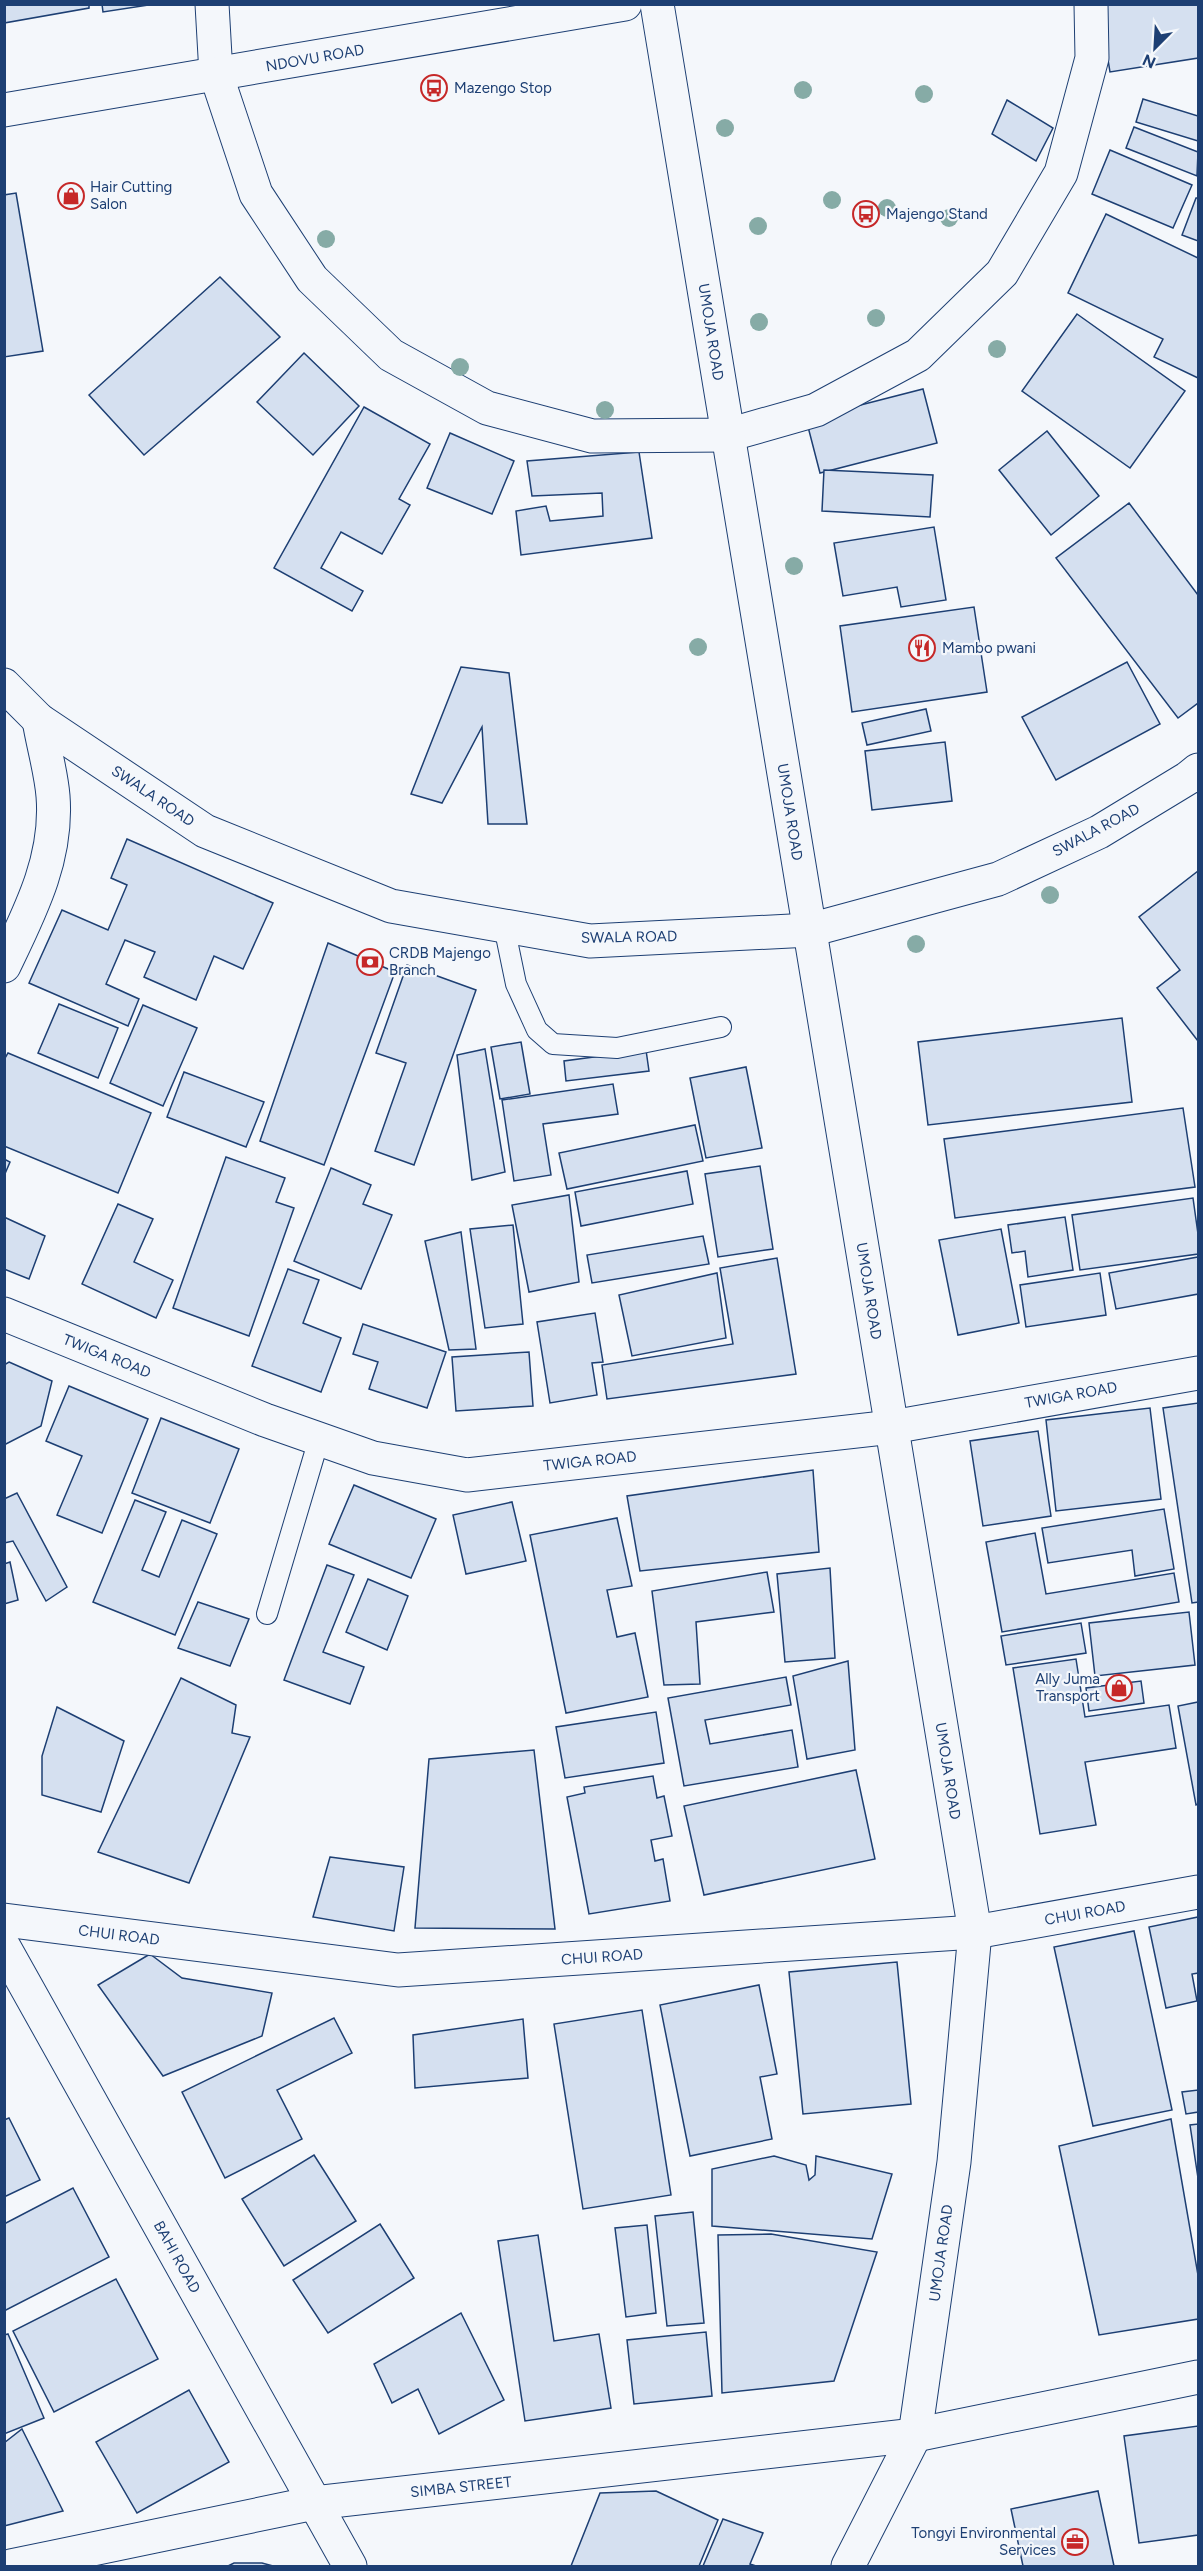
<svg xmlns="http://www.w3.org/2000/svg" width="1203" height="2571" viewBox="0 0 1203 2571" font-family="Figtree,sans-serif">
	<rect width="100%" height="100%" fill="#f4f7fb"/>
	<!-- building -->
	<g fill="#d5e0f0" stroke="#1d3f73" stroke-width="1.5">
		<polygon points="4,4 89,4 89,8 4,23"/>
		<polygon points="102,4 155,4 103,12"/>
		<polygon points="1099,4 1198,4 1198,58 1110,72"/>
		<polygon points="1143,99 1198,116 1198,141 1136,122"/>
		<polygon points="1007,100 1053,128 1036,161 992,134"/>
		<polygon points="1134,127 1198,152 1197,176 1126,148"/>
		<polygon points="1110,150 1192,185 1173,228 1092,194"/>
		<polygon points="16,193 43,351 4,357 4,195"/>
		<polygon points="1196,198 1198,198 1198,241 1182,235"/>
		<polygon points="1106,214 1198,258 1198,378 1154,357 1163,339 1068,293"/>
		<polygon points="220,277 280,337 144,455 89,395"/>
		<polygon points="1077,314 1185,391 1130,468 1022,391"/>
		<polygon points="304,353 359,406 313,455 257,402"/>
		<polygon points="923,389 937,443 820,473 806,419"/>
		<polygon points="364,407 430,444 399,499 410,505 382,554 341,532 321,568 363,591 352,611 274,568"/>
		<polygon points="1047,431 1099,496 1051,535 999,470"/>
		<polygon points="450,433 514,461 492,514 427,488"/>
		<polygon points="639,452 652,538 521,555 516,511 546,506 550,521 603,516 602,493 532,496 527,461"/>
		<polygon points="824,470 933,475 930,517 822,511"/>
		<polygon points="1129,503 1198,595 1198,703 1178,718 1056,558"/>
		<polygon points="934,527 946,600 901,607 897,587 843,596 834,543"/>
		<polygon points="974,607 987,692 852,712 840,626"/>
		<polygon points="1127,662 1160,724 1056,780 1022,717"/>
		<polygon points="461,667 509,673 527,824 488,824 482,727 442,803 411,794"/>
		<polygon points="926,709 931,731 867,745 862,723"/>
		<polygon points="945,742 952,801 872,810 865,751"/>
		<polygon points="127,839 273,903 243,969 214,956 196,1000 144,977 155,952 125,940 106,984 139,999 128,1026 29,983 62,910 108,930 127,885 111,878"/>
		<polygon points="1198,871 1198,1041 1157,988 1180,970 1139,917"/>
		<polygon points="328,943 395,972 324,1165 260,1141"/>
		<polygon points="407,965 476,990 414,1165 375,1151 406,1063 376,1053"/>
		<polygon points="59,1004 118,1028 98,1078 38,1053"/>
		<polygon points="143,1005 197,1028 163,1106 110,1083"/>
		<polygon points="1122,1018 1132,1102 928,1125 918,1042"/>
		<polygon points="521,1042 530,1094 500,1099 491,1047"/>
		<polygon points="485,1049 505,1172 472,1180 457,1055"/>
		<polygon points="646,1050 649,1071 566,1081 564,1061"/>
		<polygon points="8,1053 151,1113 118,1193 4,1146 4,1060"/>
		<polygon points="746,1067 762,1148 706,1158 690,1078"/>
		<polygon points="184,1072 264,1102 246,1147 167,1117"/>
		<polygon points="613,1084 618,1114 543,1124 551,1175 514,1181 502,1100"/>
		<polygon points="1183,1108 1195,1187 955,1218 944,1139"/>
		<polygon points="695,1125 703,1161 567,1189 559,1153"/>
		<polygon points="226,1157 285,1178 276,1202 294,1208 249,1336 173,1308"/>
		<polygon points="4,1159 10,1162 4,1176"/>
		<polygon points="760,1166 773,1249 718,1257 705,1174"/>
		<polygon points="331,1168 371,1185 363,1204 392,1215 361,1289 294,1261"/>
		<polygon points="687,1171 693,1204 581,1226 575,1192"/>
		<polygon points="569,1195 579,1282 529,1292 512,1205"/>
		<polygon points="1193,1198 1198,1234 1198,1254 1080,1270 1072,1215"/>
		<polygon points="118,1204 153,1219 134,1262 173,1280 156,1318 82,1284"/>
		<polygon points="4,1217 45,1236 29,1279 4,1269"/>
		<polygon points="1065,1217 1073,1270 1028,1277 1025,1251 1012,1253 1008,1225"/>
		<polygon points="513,1225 523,1324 485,1328 470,1229"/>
		<polygon points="1001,1229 1019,1323 958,1335 939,1240"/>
		<polygon points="461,1232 476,1349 449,1350 425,1241"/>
		<polygon points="703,1236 709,1264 592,1283 587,1255"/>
		<polygon points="1198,1257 1198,1294 1116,1309 1109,1273"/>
		<polygon points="777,1258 796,1374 607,1399 602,1365 733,1344 720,1268"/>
		<polygon points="288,1269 319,1280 303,1323 341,1338 321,1392 252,1366"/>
		<polygon points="717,1273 726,1338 632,1356 619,1295"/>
		<polygon points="1100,1273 1106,1315 1026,1327 1020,1285"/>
		<polygon points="595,1313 603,1362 592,1363 597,1395 550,1403 537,1322"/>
		<polygon points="363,1324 446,1352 427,1408 369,1389 378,1362 353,1354"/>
		<polygon points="529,1352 533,1406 456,1411 452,1357"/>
		<polygon points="9,1362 52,1381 41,1426 4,1445 4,1365"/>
		<polygon points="69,1386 148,1419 102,1533 57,1515 82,1456 46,1441"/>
		<polygon points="1198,1403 1198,1602 1192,1603 1163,1408"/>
		<polygon points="1150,1408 1161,1499 1056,1511 1046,1420"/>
		<polygon points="161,1418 239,1449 210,1523 132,1493"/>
		<polygon points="1038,1431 1051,1516 983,1526 970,1441"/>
		<polygon points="813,1470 819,1552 640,1571 627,1496"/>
		<polygon points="354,1485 436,1519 411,1578 329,1544"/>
		<polygon points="17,1493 67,1587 46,1601 13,1541 4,1543 4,1499"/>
		<polygon points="135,1500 166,1512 142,1570 159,1577 182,1520 217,1534 175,1635 93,1602"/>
		<polygon points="512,1502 526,1561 466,1574 453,1515"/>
		<polygon points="1164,1509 1174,1569 1135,1576 1132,1550 1048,1563 1042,1528"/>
		<polygon points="617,1518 632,1586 607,1590 617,1637 635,1633 648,1697 566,1713 530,1535"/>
		<polygon points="1035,1533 1046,1594 1174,1573 1179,1602 1002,1632 986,1542"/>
		<polygon points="10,1562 18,1600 4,1604 4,1564"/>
		<polygon points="327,1565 354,1575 323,1652 364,1667 350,1704 284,1680"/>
		<polygon points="830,1568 835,1658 785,1662 777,1574"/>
		<polygon points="767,1572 774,1612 696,1622 700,1684 664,1685 652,1591"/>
		<polygon points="368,1579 408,1596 387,1650 346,1632"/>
		<polygon points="198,1602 249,1619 230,1666 178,1648"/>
		<polygon points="1189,1612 1195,1665 1095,1676 1089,1623"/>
		<polygon points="1081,1623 1086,1653 1006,1665 1001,1636"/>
		<polygon points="1076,1659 1085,1717 1169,1705 1176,1748 1085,1762 1096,1825 1040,1834 1013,1668"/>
		<polygon points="848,1661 855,1750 807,1759 793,1676"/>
		<polygon points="786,1677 791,1705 705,1720 710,1744 792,1730 798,1767 684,1786 668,1698"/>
		<polygon points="181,1678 236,1705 232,1733 250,1737 189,1883 98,1852"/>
		<polygon points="1141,1681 1144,1703 1089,1711 1086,1688"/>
		<polygon points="1198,1702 1198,1804 1196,1805 1178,1706"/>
		<polygon points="57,1707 124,1741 101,1812 42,1795 42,1756"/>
		<polygon points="656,1712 664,1763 565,1778 556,1727"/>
		<polygon points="534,1750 555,1929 415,1928 429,1759"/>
		<polygon points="856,1770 875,1859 704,1895 684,1806"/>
		<polygon points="653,1776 657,1798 664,1796 672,1836 651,1840 655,1861 663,1859 670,1901 589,1914 567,1797 585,1793 584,1787"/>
		<polygon points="330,1857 404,1867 394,1931 313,1917"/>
		<polygon points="1198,1917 1198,1973 1192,1974 1197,2001 1166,2008 1149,1927"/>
		<polygon points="1134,1931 1172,2110 1093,2126 1054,1947"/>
		<polygon points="150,1954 182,1978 272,1993 262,2036 163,2076 98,1985"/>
		<polygon points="897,1962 911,2104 803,2114 789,1972"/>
		<polygon points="759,1985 777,2074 760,2077 772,2139 690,2156 660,2005"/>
		<polygon points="642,2010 671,2195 583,2209 554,2024"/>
		<polygon points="334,2018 352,2053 277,2090 302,2139 225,2178 182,2092"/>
		<polygon points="523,2019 528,2078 415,2088 413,2035"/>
		<polygon points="1198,2090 1198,2112 1186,2114 1182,2092"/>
		<polygon points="9,2118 40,2180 4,2197 4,2120"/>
		<polygon points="1171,2119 1198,2275 1198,2319 1099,2335 1059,2146"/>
		<polygon points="1198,2124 1198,2178 1190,2125"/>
		<polygon points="314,2155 356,2221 284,2266 242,2199"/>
		<polygon points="774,2156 806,2165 809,2180 815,2175 816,2156 892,2174 872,2239 712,2226 712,2169"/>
		<polygon points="73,2188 109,2257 4,2311 4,2224"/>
		<polygon points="693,2212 704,2323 667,2326 655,2216"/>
		<polygon points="380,2224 414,2278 328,2333 293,2280"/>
		<polygon points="647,2225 656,2313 626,2317 615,2228"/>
		<polygon points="771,2234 877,2252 834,2381 722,2393 718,2235"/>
		<polygon points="538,2235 554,2341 599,2334 611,2408 525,2421 498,2241"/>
		<polygon points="116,2279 158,2359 54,2412 13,2331"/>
		<polygon points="461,2313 504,2400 439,2434 418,2389 392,2403 374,2364"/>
		<polygon points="706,2332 712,2396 634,2404 627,2340"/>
		<polygon points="8,2334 44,2418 4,2434 4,2335"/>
		<polygon points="189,2390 229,2462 137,2513 96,2442"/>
		<polygon points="1198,2426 1198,2535 1139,2543 1124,2436"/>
		<polygon points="22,2429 63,2511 4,2526 4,2443"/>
		<polygon points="656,2491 718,2520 699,2566 571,2566 600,2493"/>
		<polygon points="1098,2491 1114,2566 1023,2566 1011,2509"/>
		<polygon points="723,2519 763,2533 750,2564 756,2566 703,2566"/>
		<polygon points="234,2563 262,2563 273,2566 228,2566"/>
	</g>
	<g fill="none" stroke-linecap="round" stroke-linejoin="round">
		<defs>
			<g id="service">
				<polyline points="504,926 516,984 537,1030 553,1044 617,1048 721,1027"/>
				<polyline points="267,1614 319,1439"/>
			</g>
			<g id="minor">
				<polyline points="212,4 216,74 256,194 312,279 391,355 487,408 592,436 728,435 816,410 918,355 1002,273 1061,173 1092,58 1091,4"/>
				<polyline points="657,4 975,1932 954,2162 915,2435 848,2566"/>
				<polyline points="4,110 625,4"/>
				<polyline points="4,685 39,720 205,831 391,906 590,941 810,930 998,879 1099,832 1188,778 1198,770"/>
				<path d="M4,966C30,912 58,858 53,796C51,771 43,745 39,720"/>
				<polyline points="4,1314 265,1420 373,1458 467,1475 892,1427 1198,1373"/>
				<polyline points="4,1920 398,1970 975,1932 1198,1892"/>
				<polyline points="4,1947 350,2566"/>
				<polyline points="11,2566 314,2503 915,2435 1198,2377"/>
			</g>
		</defs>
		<!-- service casing -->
		<use href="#service" stroke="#1d3f73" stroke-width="22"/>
		<!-- minor casing -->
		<use href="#minor" stroke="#1d3f73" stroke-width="35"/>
		<!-- service -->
		<use href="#service" stroke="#f4f7fb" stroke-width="20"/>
		<!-- minor -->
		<use href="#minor" stroke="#f4f7fb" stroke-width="33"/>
	</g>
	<!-- trees -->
	<g fill="#86aba6">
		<circle cx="803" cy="90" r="9"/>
		<circle cx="924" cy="94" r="9"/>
		<circle cx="725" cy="128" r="9"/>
		<circle cx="832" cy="200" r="9"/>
		<circle cx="887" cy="208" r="9"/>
		<circle cx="949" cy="218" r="9"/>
		<circle cx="758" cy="226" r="9"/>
		<circle cx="326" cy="239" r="9"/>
		<circle cx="876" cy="318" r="9"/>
		<circle cx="759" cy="322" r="9"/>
		<circle cx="997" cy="349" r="9"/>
		<circle cx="460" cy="367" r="9"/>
		<circle cx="605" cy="410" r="9"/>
		<circle cx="794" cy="566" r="9"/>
		<circle cx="698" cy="647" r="9"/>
		<circle cx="1050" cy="895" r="9"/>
		<circle cx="916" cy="944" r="9"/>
	</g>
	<!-- icons -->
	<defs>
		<symbol id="bus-ring" viewBox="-11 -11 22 22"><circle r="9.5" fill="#f4f7fb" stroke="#c62828" stroke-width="1.5"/><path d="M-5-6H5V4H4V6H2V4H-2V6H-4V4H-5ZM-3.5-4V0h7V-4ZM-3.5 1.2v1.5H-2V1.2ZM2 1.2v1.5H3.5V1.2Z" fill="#c62828"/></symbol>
		<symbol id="shop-ring" viewBox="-11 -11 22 22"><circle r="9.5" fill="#f4f7fb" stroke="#c62828" stroke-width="1.5"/><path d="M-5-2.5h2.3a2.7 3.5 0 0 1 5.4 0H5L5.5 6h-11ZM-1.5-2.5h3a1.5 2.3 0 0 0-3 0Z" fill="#c62828"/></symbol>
		<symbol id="restaurant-ring" viewBox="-11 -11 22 22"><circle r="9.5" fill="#f4f7fb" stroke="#c62828" stroke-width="1.5"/><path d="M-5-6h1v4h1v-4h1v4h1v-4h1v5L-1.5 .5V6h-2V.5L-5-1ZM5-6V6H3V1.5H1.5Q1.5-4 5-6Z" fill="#c62828"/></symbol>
		<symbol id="bank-ring" viewBox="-11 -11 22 22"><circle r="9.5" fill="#f4f7fb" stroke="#c62828" stroke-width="1.5"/><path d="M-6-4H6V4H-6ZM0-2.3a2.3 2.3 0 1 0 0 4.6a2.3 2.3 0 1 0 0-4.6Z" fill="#c62828"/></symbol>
		<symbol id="office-ring" viewBox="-11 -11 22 22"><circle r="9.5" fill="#f4f7fb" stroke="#c62828" stroke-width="1.5"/><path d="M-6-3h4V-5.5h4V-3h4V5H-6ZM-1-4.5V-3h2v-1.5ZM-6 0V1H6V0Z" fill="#c62828"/></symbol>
	</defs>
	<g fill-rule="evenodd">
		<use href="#bus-ring" x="419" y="73" width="30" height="30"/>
		<use href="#shop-ring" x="56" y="181" width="30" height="30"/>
		<use href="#bus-ring" x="851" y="199" width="30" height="30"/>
		<use href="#restaurant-ring" x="907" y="633" width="30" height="30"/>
		<use href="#bank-ring" x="355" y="947" width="30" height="30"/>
		<use href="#shop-ring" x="1104" y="1673" width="30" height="30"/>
		<use href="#office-ring" x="1060" y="2527" width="30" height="30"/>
	</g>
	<g text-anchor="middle" stroke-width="4.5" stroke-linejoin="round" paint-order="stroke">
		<!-- street labels -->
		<g font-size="15" fill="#1d3f73" stroke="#f4f7fb">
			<text transform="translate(315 58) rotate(-10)" y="5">NDOVU ROAD</text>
			<text transform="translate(711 332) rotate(81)" y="5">UMOJA ROAD</text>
			<text transform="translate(153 796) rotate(34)" y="5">SWALA ROAD</text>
			<text transform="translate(790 812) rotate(81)" y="5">UMOJA ROAD</text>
			<text transform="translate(1096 830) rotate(-28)" y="5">SWALA ROAD</text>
			<text transform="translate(629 937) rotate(-1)" y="5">SWALA ROAD</text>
			<text transform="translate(869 1291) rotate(81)" y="5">UMOJA ROAD</text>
			<text transform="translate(107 1356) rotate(22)" y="5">TWIGA ROAD</text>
			<text transform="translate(1071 1395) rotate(-10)" y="5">TWIGA ROAD</text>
			<text transform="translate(590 1461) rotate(-6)" y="5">TWIGA ROAD</text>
			<text transform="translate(948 1771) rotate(81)" y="5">UMOJA ROAD</text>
			<text transform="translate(1085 1913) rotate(-10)" y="5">CHUI ROAD</text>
			<text transform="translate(119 1935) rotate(7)" y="5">CHUI ROAD</text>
			<text transform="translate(602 1957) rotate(-4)" y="5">CHUI ROAD</text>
			<text transform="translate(941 2253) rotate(-82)" y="5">UMOJA ROAD</text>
			<text transform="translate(177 2257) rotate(61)" y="5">BAHI ROAD</text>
			<text transform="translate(461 2487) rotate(-6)" y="5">SIMBA STREET</text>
		</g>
		<!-- poi labels -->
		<g font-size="15" fill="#1d3f73" stroke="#f4f7fb" text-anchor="start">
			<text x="454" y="93">Mazengo Stop</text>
			<text x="90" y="192">Hair Cutting<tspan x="90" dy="17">Salon</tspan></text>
			<text x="886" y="219">Majengo Stand</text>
			<text x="942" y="653">Mambo pwani</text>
			<text x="389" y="958">CRDB Majengo<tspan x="389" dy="17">Branch</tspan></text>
			<text x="1100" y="1684" text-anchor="end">Ally Juma<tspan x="1100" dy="17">Transport</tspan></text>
			<text x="1056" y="2538" text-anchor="end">Tongyi Environmental<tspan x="1056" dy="17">Services</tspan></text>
		</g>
	</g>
	<!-- border -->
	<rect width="1203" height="2571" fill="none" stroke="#1d3f73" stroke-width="12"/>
	<!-- north arrow -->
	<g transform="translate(1155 48) rotate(204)" stroke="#f4f7fb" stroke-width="4.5" paint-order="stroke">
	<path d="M0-4.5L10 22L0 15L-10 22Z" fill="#1d3f73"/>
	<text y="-9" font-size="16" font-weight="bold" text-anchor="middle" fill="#1d3f73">N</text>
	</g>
</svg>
